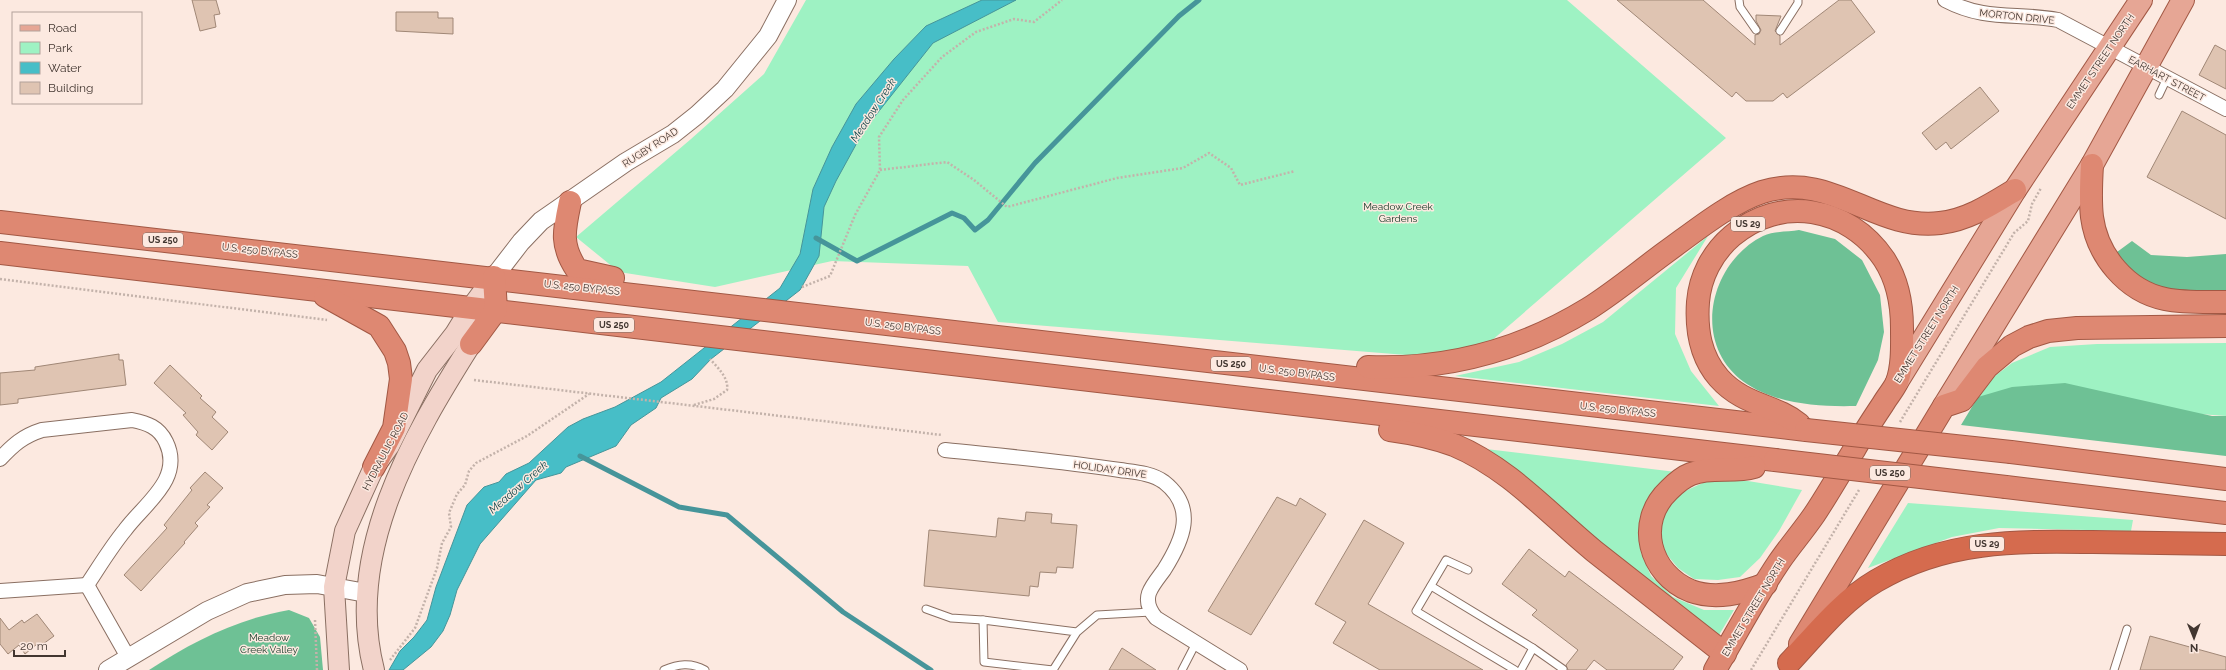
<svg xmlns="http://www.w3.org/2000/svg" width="2226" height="670" viewBox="0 0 2226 670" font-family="Raleway,sans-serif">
	<rect width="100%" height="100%" fill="#fce9e0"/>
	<!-- green -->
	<g fill="#9ef2c3">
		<polygon points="806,0 1567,0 1726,138 1490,342 1431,357 998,322 968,266 832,261 715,287 619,272 576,237 691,139 764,74"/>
		<polygon points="1708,236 1676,288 1675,334 1691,371 1719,406 1455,376 1519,362 1562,344 1603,322"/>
		<polygon points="2226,343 2226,416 1978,397 1987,382 2012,363 2050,347 2097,344"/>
		<polygon points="1486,449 1676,472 1648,501 1640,523 1641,553 1651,576 1673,597 1704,610 1734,610 1719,635 1712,633"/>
		<polygon points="1709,480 1748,481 1802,490 1779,531 1760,558 1740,577 1718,580 1694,579 1678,568 1664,551 1660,534 1665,512 1681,493"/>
		<polygon points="1908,503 2133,520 2131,531 1999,528 1952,537 1868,568"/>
	</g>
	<!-- forest -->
	<g fill="#6ec195">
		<path d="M1799,230L1835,239L1862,260L1880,295L1884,332L1878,360L1856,406C1818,407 1775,404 1744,382C1691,344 1709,263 1763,236C1773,231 1788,232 1799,230Z"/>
		<polygon points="2132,241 2151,255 2187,257 2226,254 2226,293 2169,292 2126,272 2117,252"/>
		<polygon points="2065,383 2212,416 2226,416 2226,456 1961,425 1978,397 2012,387"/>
		<path d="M289,610L309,618L320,637L323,670H149C192,642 237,619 289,610Z"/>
	</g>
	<!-- water -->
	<polygon fill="#47bec7" stroke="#46959a" points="982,0 1016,0 933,43 864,130 836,181 824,207 819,256 800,290 711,359 692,379 661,398 656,408 631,425 616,446 566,467 561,473 536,480 480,544 457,590 450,615 443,631 431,647 403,670 389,670 400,651 414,637 427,620 436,587 467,505 484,487 499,482 506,474 529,463 568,427 583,419 615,407 661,382 780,288 800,254 813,189 832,147 856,104 894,59 926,26"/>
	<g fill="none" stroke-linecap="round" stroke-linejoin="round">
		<!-- stream -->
		<g stroke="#46959a" stroke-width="5">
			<polyline points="816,238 857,261 952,213 964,218 975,230 988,220 1035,163 1179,16 1199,0"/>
			<polyline points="580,456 679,507 727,515 843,612 931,670"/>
		</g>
	</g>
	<!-- building -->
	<g fill="#dfc4b2" stroke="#a08776">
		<polygon points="192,0 216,0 220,14 214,15 216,27 200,31"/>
		<polygon points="1617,0 1703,0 1755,45 1755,35 1759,34 1761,30 1756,21 1756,15 1781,16 1775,31 1780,36 1780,45 1839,0 1851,0 1875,32 1787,98 1783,93 1773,101 1746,101 1736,92 1732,97"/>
		<polygon points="396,12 438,12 438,18 453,18 453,34 396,31"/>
		<polygon points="2215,45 2226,51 2226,89 2199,75"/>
		<polygon points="1980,87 1999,111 1951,149 1946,142 1936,150 1922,133"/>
		<polygon points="2182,111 2226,135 2226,219 2147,177"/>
		<polygon points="119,354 119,360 123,360 126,385 18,399 18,403 0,405 0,373 35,370 35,367"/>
		<polygon points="170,365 202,396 200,398 216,412 212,417 228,432 212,450 196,435 198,432 183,415 186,413 154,383"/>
		<polygon points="205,472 223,488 207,505 210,507 195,523 198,526 184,542 185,543 141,591 124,575 167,528 164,525 192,490 190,488"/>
		<polygon points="1277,497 1296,506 1300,498 1326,514 1251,635 1208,611"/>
		<polygon points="1026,512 1052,514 1051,523 1077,525 1073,568 1057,567 1056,573 1040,572 1038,587 1030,586 1029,596 924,586 929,530 996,537 998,518 1025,521"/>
		<polygon points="1364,520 1404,543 1368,604 1483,670 1380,670 1333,643 1346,622 1315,604"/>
		<polygon points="1529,549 1565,577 1569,571 1683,657 1673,670 1607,670 1594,660 1586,670 1568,670 1566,665 1578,650 1532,615 1537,610 1502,584"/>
		<polygon points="37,614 54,636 39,647 37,644 25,654 19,645 8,654 0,644 0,618 9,630 22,620 24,623"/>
		<polygon points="2150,636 2226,657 2226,670 2140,670"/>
		<polygon points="1122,648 1156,670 1109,670"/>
	</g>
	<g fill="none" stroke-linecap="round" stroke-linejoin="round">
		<defs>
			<g id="service">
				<polyline points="1739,0 1740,7 1756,30"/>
				<polyline points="1780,31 1798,3 1798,0"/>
				<polyline points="2159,95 2167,78"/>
				<polyline points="1468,570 1446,560 1416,611 1515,670"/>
				<polyline points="1431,586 1533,648"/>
				<polyline points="926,609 951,618 983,620"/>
				<polyline points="1077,632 1053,670 984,662 983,620 1077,632 1097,615 1151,612"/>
				<path d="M664,670C678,664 691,662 705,670"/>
				<polyline points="1182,670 1196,643"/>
				<polyline points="1521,670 1533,648 1563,669"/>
				<polyline points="2114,670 2127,629"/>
			</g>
			<g id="minor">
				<path d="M1945,0C1987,22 2016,12 2058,20L2226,109"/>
				<path d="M945,450C1003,456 1062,461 1120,470C1134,472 1152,473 1164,482C1197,508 1183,540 1164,570C1159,577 1152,585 1149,593C1146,602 1150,611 1156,618L1240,670"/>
				<path d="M0,459C13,445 23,436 42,430L132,420C147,423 159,427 166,442C184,479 144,504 125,530C111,547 99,567 87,585"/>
				<polyline points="87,585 129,659"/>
				<polyline points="0,591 87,585"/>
			</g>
			<g id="tertiary">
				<polyline points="494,277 521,242 541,221 626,162 673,134 697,115 725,89 768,36 787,0"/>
				<polyline points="108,670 207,611 247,593 285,585 317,584 366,593"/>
			</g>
			<g id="secondary">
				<polyline points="339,670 334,587 345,531 374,467 389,446 427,370 455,334 471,308 494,277"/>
				<path d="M374,670C344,553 411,439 471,344"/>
			</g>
			<g id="primary">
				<polyline points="1897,382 2015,190 2141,0"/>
				<polyline points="1944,406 2092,165 2183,0"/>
			</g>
			<g id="trunk">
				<path d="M2092,165C2091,182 2090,200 2092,217C2097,255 2126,291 2165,299C2184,303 2206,302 2226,302"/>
				<path d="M570,202C564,230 560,245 577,270L613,278"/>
				<path d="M0,222C603,287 1204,364 1806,430"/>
				<polyline points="0,253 1775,460"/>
				<polyline points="325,296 379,326 395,351 399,363 401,379 394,428 374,467"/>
				<polyline points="471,344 496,310 494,277"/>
				<path d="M1368,367C1446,370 1521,350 1588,309C1615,292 1640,271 1666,252C1694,232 1729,203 1762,192C1832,170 1874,231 1940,223C1968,220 1992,204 2015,190"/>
				<path d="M1390,430C1412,433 1433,437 1454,445C1509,468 1549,514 1594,551C1637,585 1681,619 1725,654"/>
				<polyline points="2011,452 2226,479"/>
				<path d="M1754,467C1734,473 1711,466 1691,474C1683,477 1675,484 1669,490C1635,522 1649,574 1691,591C1716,600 1742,593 1766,584"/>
				<polyline points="2006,487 2226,513"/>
				<polyline points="1800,644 1944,406 1962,400 1987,367 2012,346 2029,337 2048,331 2077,328 2226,326"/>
				<path d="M1715,670C1736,634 1756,596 1779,562C1790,546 1803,531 1814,515C1828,494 1841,471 1854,450C1863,434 1873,419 1883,404C1887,397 1894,389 1897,382C1903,365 1902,345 1902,328C1902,305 1897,279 1884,259C1848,206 1780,195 1732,236C1712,253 1700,277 1698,302C1696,330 1700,356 1719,378C1744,406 1774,404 1799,424"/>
			</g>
			<path id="motorway" d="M1789,663C1816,634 1842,601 1876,581C1945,540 2016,541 2093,542C2137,543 2182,543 2226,544"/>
		</defs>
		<!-- service casing -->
		<use href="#service" stroke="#8a6f62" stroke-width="9"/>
		<!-- minor casing -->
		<use href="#minor" stroke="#8a6f62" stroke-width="16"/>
		<!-- tertiary casing -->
		<use href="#tertiary" stroke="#8a6f62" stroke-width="20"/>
		<!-- secondary casing -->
		<use href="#secondary" stroke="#8a6f62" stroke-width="22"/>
		<!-- primary casing -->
		<use href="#primary" stroke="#a25844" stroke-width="24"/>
		<!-- trunk casing -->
		<use href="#trunk" stroke="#a25844" stroke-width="24"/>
		<!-- motorway casing -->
		<use href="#motorway" stroke="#a25844" stroke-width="24"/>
		<!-- path -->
		<g stroke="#c3b2aa" stroke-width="2.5" stroke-dasharray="2 2" stroke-linecap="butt">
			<polyline points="880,170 947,162 974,180 1007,207 1117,178 1183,168 1209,153 1231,168 1240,185 1295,171"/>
			<polyline points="0,279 327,320"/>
			<polyline points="802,287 830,276 855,215 880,170 879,137 903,100 942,57 976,32 1014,19 1034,22 1062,0"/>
			<polyline points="474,380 942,435"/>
			<path d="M694,405L714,399L727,390C729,378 718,368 710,359"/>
			<polyline points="1900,422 2014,233 2028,221 2032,204 2041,188"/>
			<polyline points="315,620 317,670"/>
			<polyline points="390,660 415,628 437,568 442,543 451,527 449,513 457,494 465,485 469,471 476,463 527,436 589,394"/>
			<polyline points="1751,670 1859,490"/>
		</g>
		<!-- service -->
		<use href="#service" stroke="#fff" stroke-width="7"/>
		<!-- minor -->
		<use href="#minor" stroke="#fff" stroke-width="14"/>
		<!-- tertiary -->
		<use href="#tertiary" stroke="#fff" stroke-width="18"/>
		<!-- secondary -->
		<use href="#secondary" stroke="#f2d3ca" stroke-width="20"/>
		<!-- primary -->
		<use href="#primary" stroke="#e6a695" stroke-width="22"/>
		<!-- trunk -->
		<use href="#trunk" stroke="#de8872" stroke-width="22"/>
		<!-- motorway -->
		<use href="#motorway" stroke="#d56b4e" stroke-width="22"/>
		<defs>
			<g id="trunk-bridge">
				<polyline points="1806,430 2011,452"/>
				<polyline points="1775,460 2006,487"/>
			</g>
		</defs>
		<!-- trunk-bridge casing -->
		<use href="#trunk-bridge" stroke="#a25844" stroke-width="24" stroke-linecap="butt"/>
		<!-- trunk-bridge -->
		<use href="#trunk-bridge" stroke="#de8872" stroke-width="22"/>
	</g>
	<g text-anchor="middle" stroke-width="3" stroke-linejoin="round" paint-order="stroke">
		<!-- shield labels -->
		<g fill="#fce9e0" stroke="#7a6c65" stroke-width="1">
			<rect x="1731" y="217" width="34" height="14" rx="3"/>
			<rect x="143" y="233" width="40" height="14" rx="3"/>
			<rect x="594" y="318" width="40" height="14" rx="3"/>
			<rect x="1211" y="357" width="40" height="14" rx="3"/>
			<rect x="1870" y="466" width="40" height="14" rx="3"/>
			<rect x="1970" y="537" width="34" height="14" rx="3"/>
		</g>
		<g font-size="9" font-weight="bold" fill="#423630">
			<text x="1748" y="227">US 29</text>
			<text x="163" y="243">US 250</text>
			<text x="614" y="328">US 250</text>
			<text x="1231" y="367">US 250</text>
			<text x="1890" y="476">US 250</text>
			<text x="1987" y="547">US 29</text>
		</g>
		<!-- street labels -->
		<g font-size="10" fill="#423630" stroke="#fce9e0">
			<text transform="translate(2017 16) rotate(6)" y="4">MORTON DRIVE</text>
			<text transform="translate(2100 61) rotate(-56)" y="4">EMMET STREET NORTH</text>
			<text transform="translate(2167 78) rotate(28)" y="4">EARHART STREET</text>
			<text transform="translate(650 147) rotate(-33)" y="4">RUGBY ROAD</text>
			<text transform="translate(260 250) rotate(6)" y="4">U.S. 250 BYPASS</text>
			<text transform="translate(582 287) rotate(6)" y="4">U.S. 250 BYPASS</text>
			<text transform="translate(903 326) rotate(7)" y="4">U.S. 250 BYPASS</text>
			<text transform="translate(1926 334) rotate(-58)" y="4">EMMET STREET NORTH</text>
			<text transform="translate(1297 372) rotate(7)" y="4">U.S. 250 BYPASS</text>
			<text transform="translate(1618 409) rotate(6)" y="4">U.S. 250 BYPASS</text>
			<text transform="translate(385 451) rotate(-62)" y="4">HYDRAULIC ROAD</text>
			<text transform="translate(1110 469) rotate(8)" y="4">HOLIDAY DRIVE</text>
			<text transform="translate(1753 607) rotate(-59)" y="4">EMMET STREET NORTH</text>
		</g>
		<!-- park labels -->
		<g font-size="10" fill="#123624" stroke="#fce9e0">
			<text x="1398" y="210">Meadow Creek<tspan x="1398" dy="12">Gardens</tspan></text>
			<text x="269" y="641">Meadow<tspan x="269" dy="12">Creek Valley</tspan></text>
		</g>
		<!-- water labels -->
		<g font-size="11" font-style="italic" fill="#0f4549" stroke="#fce9e0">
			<text transform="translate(873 110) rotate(-57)" y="4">Meadow Creek</text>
			<text transform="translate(518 487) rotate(-41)" y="4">Meadow Creek</text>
		</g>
	</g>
	<!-- legend -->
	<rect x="12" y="12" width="130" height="92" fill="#fce9e0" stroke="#b2a19a"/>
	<rect x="20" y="25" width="20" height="6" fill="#e6a695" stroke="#b2a19a"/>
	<text x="48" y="32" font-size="12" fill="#423630">Road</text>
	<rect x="20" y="42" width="20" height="12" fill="#9ef2c3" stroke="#b2a19a"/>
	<text x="48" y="52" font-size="12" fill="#423630">Park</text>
	<rect x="20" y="62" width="20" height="12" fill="#47bec7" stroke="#b2a19a"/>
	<text x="48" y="72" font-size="12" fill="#423630">Water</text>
	<rect x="20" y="82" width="20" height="12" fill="#dfc4b2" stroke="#b2a19a"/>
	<text x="48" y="92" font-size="12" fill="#423630">Building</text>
	<!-- north arrow -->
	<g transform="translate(2194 638) rotate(179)" stroke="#fce9e0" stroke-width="3" paint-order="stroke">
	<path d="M0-3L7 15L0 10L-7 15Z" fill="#423630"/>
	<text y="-6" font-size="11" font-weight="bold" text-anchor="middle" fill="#423630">N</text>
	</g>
	<!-- scale -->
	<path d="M14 650v6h51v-6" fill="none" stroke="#423630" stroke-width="2"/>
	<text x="20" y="650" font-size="12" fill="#423630" stroke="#fce9e0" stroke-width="3" paint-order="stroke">20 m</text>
</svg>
